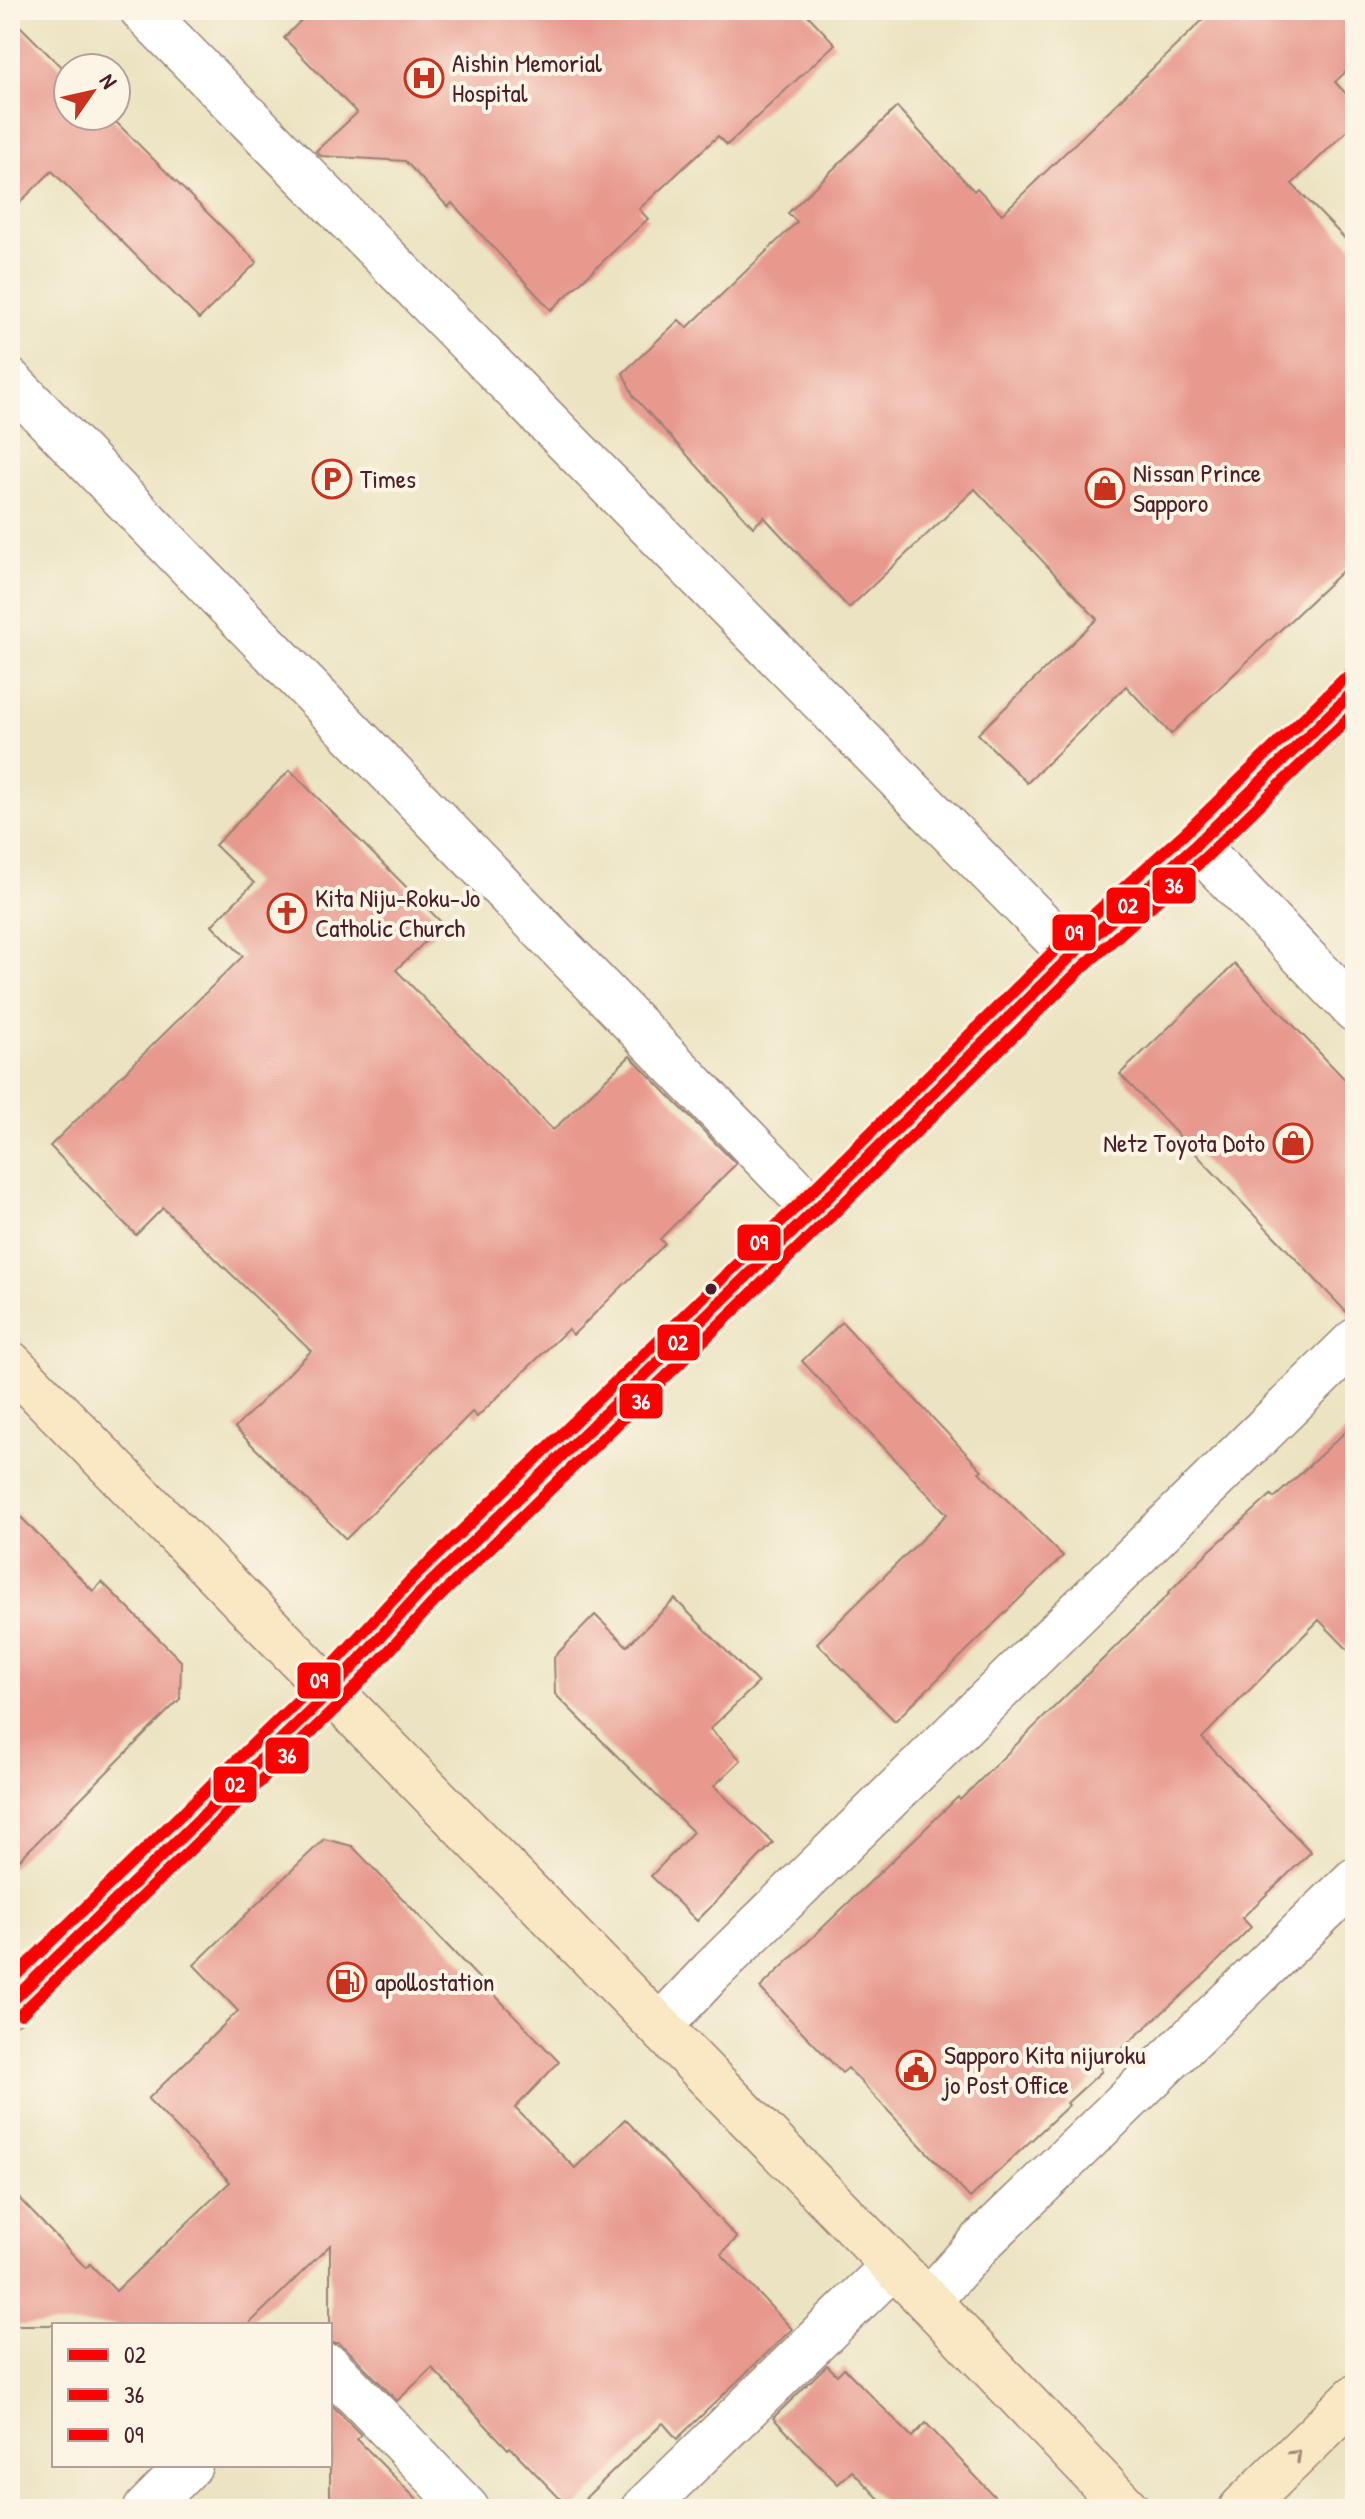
<svg xmlns="http://www.w3.org/2000/svg" width="1365" height="2519" viewBox="0 0 1365 2519" font-family="'Patrick Hand',sans-serif">
	<rect width="100%" height="100%" fill="#fcf5e5"/>
	<filter id="ink" filterUnits="userSpaceOnUse"><feTurbulence type="fractalNoise" baseFrequency=".0125" numOctaves="2"/><feDisplacementMap in="SourceGraphic" scale="16" xChannelSelector="R" yChannelSelector="G"/><feConvolveMatrix kernelMatrix="1 2 1 2 8 2 1 2 1" color-interpolation-filters="sRGB"/></filter>
	<filter id="wash" filterUnits="userSpaceOnUse"><feTurbulence type="fractalNoise" baseFrequency=".006" numOctaves="4" result="noise"/><feDisplacementMap in="SourceGraphic" scale="32" xChannelSelector="R" yChannelSelector="G"/><feGaussianBlur stdDeviation="1.8" result="paint"/><feColorMatrix in="noise" values="0 0 0 0 0 0 0 0 0 0 0 0 0 0 0 0 0 1.4 0 .05"/><feComposite in="paint" operator="in"/></filter>
	<g filter="url(#wash)">
		<rect width="100%" height="100%" fill="#ebe3c1"/>
		<g id="blocks">
			<!-- building -->
			<g fill="#e8998e">
				<polygon points="311,10 803,10 835,44 727,145 718,136 639,209 648,219 551,310 452,203 448,207 405,161 321,156 316,151 357,113 284,38"/>
				<polygon points="1213,10 1355,10 1355,63 1335,82 1355,103 1355,123 1292,184 1355,249 1355,559 1171,734 1126,686 1027,783 978,734 1097,619 975,489 849,608 764,517 753,527 634,397 623,373 679,320 687,328 797,222 788,213 897,107 974,191 977,188 1002,214"/>
				<polygon points="10,16 68,74 68,116 110,116 257,262 199,319 52,171 10,212"/>
				<polygon points="290,770 443,924 396,970 553,1130 630,1056 736,1164 660,1239 665,1244 573,1335 568,1329 477,1417 472,1412 346,1539 235,1428 311,1351 163,1208 136,1235 50,1146 243,956 212,925 254,883 215,845"/>
				<polygon points="1235,964 1355,1090 1355,1317 1351,1317 1120,1074"/>
				<polygon points="842,1322 982,1470 979,1472 1063,1556 895,1721 817,1643 947,1514 802,1361"/>
				<polygon points="1355,1423 1355,1657 1319,1620 1202,1738 1311,1852 1242,1918 1251,1927 1200,1979 1100,2068 1102,2071 1067,2103 1069,2105 970,2198 848,2068 842,2073 760,1988 958,1797 960,1800 1169,1594 1168,1593 1207,1553 1271,1495 1274,1498"/>
				<polygon points="10,1506 93,1591 102,1582 181,1661 180,1699 10,1869"/>
				<polygon points="675,1599 758,1683 710,1729 741,1760 714,1786 773,1843 697,1921 651,1876 693,1832 555,1694 554,1657 595,1615 627,1646"/>
				<polygon points="324,1839 352,1846 559,2062 515,2108 575,2168 625,2119 737,2238 721,2254 792,2329 677,2439 663,2423 574,2509 570,2509 510,2447 508,2449 432,2368 397,2401 348,2350 338,2343 330,2343 330,2245 248,2325 10,2325 10,2189 86,2268 90,2264 116,2291 230,2182 148,2099 238,2011 194,1965"/>
				<polygon points="827,2365 837,2375 844,2368 912,2437 926,2423 1006,2509 889,2509 852,2471 838,2484 773,2418"/>
				<polygon points="330,2403 361,2435 357,2439 426,2509 330,2509"/>
			</g>
		</g>
	</g>
	<g filter="url(#ink)">
		<use href="#blocks" fill-opacity="0" stroke="#9a8176" stroke-width="2"/>
		<g fill="none" stroke-linecap="round" stroke-linejoin="round">
			<defs>
				<g id="street">
					<polyline points="142,10 1072,955"/>
					<polyline points="10,381 815,1210"/>
					<polyline points="1196,845 1355,1010"/>
					<polyline points="660,2026 712,1971 1355,1341"/>
					<polyline points="928,2301 981,2242 1355,1880"/>
					<polyline points="330,2367 467,2509"/>
					<polyline points="146,2509 190,2465"/>
					<polyline points="643,2509 892,2267"/>
				</g>
				<g id="secondary">
					<polyline points="10,1363 928,2301 1127,2509"/>
					<polyline points="10,2003 331,1691 420,1593 815,1210 1072,955 1196,845 1355,690"/>
					<polyline points="1241,2509 1355,2397"/>
				</g>
			</defs>
			<!-- street casing -->
			<use href="#street" stroke="#9a8176" stroke-width="47"/>
			<!-- secondary casing -->
			<use href="#secondary" stroke="#9a8176" stroke-width="47"/>
			<!-- street -->
			<use href="#street" stroke="#fff" stroke-width="44"/>
			<!-- secondary -->
			<use href="#secondary" stroke="#fae7c3" stroke-width="44"/>
			<defs>
				<polyline id="bus-1" points="10,2003 331,1691 420,1593 815,1210 1072,955 1196,845 1355,690"/>
				<polyline id="bus-2" points="21,2014 342,1702 432,1604 826,1221 1083,967 1207,856 1355,712"/>
				<polyline id="bus-3" points="10,1981 319,1680 409,1582 804,1199 1061,944 1185,833 1344,679"/>
			</defs>
			<!-- bus-1 casing -->
			<use href="#bus-1" stroke="#fcf5e5" stroke-width="18"/>
			<!-- bus-2 casing -->
			<use href="#bus-2" stroke="#fcf5e5" stroke-width="18"/>
			<!-- bus-3 casing -->
			<use href="#bus-3" stroke="#fcf5e5" stroke-width="18"/>
			<!-- bus-1 -->
			<use href="#bus-1" stroke="#f00" stroke-width="12"/>
			<!-- bus-2 -->
			<use href="#bus-2" stroke="#f00" stroke-width="12"/>
			<!-- bus-3 -->
			<use href="#bus-3" stroke="#f00" stroke-width="12"/>
		</g>
		<!-- one-way arrows -->
		<defs><path id="oneway-chevron" d="M-2-3.5L2.5 0L-2 3.5" fill="none" stroke-width="1.6" stroke-linecap="round" stroke-linejoin="round" transform="scale(2)"/></defs>
		<use stroke="#a28377" href="#oneway-chevron" transform="translate(1296 2455) rotate(-44)"/>
	</g>
	<!-- icons -->
	<defs>
		<symbol id="hospital-ring" viewBox="-11 -11 22 22"><circle r="9.5" fill="#fcf5e5" stroke="#c8321e" stroke-width="1.5"/><path d="M-5-5h3v3.5h4V-5h3V5h-3V1.5h-4V5h-3Z" fill="#c8321e"/></symbol>
		<symbol id="parking-ring" viewBox="-11 -11 22 22"><circle r="9.5" fill="#fcf5e5" stroke="#c8321e" stroke-width="1.5"/><path d="M-3.5-5.5H1a3.5 3.5 0 0 1 0 7H-1V5.5H-3.5ZM-1-3.4V-.6H.8a1.4 1.4 0 0 0 0-2.8Z" fill="#c8321e"/></symbol>
		<symbol id="shop-ring" viewBox="-11 -11 22 22"><circle r="9.5" fill="#fcf5e5" stroke="#c8321e" stroke-width="1.5"/><path d="M-5-2.5h2.3a2.7 3.5 0 0 1 5.4 0H5L5.5 6h-11ZM-1.5-2.5h3a1.5 2.3 0 0 0-3 0Z" fill="#c8321e"/></symbol>
		<symbol id="church-ring" viewBox="-11 -11 22 22"><circle r="9.5" fill="#fcf5e5" stroke="#c8321e" stroke-width="1.5"/><path d="M-1.2-6h2.4v3.5h3.3v2.4h-3.3V6h-2.4V-.1h-3.3v-2.4h3.3Z" fill="#c8321e"/></symbol>
		<symbol id="fuel-ring" viewBox="-11 -11 22 22"><circle r="9.5" fill="#fcf5e5" stroke="#c8321e" stroke-width="1.5"/><path d="M-5.5-6h7V0h2V4h1.3V-2.5L3-4.5l.8-.8L6-3V5H2.5V1h-1V6h-7ZM-4.2-4.7v3.2H.2V-4.7Z" fill="#c8321e"/></symbol>
		<symbol id="civic-ring" viewBox="-11 -11 22 22"><circle r="9.5" fill="#fcf5e5" stroke="#c8321e" stroke-width="1.5"/><path d="M-.6-6.5H3V-4.5H.6V-3L4-1V1h2V6H-6V1h2V-1L-.6-3ZM-1.2 2.5V6h2.4V2.5Z" fill="#c8321e"/></symbol>
	</defs>
	<g fill-rule="evenodd">
		<use href="#hospital-ring" x="402" y="56" width="44" height="44"/>
		<use href="#parking-ring" x="310" y="457" width="44" height="44"/>
		<use href="#shop-ring" x="1083" y="466" width="44" height="44"/>
		<use href="#church-ring" x="265" y="891" width="44" height="44"/>
		<use href="#shop-ring" x="1271" y="1121" width="44" height="44"/>
		<use href="#fuel-ring" x="325" y="1960" width="44" height="44"/>
		<use href="#civic-ring" x="894" y="2048" width="44" height="44"/>
	</g>
	<!-- markers -->
	<circle fill="#4a1f2b" stroke="#fcf5e5" stroke-width="3" cx="711" cy="1289" r="7"/>
	<g text-anchor="middle" stroke-width="8" stroke-linejoin="round" paint-order="stroke">
		<!-- poi labels -->
		<g font-size="26" fill="#4a1f2b" stroke="#fcf5e5" text-anchor="start">
			<text x="452" y="72">Aishin Memorial<tspan x="452" dy="30">Hospital</tspan></text>
			<text x="1133" y="482">Nissan Prince<tspan x="1133" dy="30">Sapporo</tspan></text>
			<text x="360" y="488">Times</text>
			<text x="315" y="907">Kita Niju-Roku-Jo<tspan x="315" dy="30">Catholic Church</tspan></text>
			<text x="1265" y="1152" text-anchor="end">Netz Toyota Doto</text>
			<text x="375" y="1991">apollostation</text>
			<text x="944" y="2064">Sapporo Kita nijuroku<tspan x="944" dy="30">jo Post Office</tspan></text>
		</g>
	</g>
	<g stroke="#fcf5e5" stroke-width="3">
		<rect x="1151" y="866" width="46" height="39" rx="8" fill="#f00"/>
		<rect x="1105" y="886" width="46" height="39" rx="8" fill="#f00"/>
		<rect x="1051" y="913" width="46" height="39" rx="8" fill="#f00"/>
		<rect x="736" y="1223" width="46" height="39" rx="8" fill="#f00"/>
		<rect x="656" y="1323" width="45" height="39" rx="8" fill="#f00"/>
		<rect x="618" y="1382" width="46" height="38" rx="8" fill="#f00"/>
		<rect x="296" y="1661" width="46" height="39" rx="8" fill="#f00"/>
		<rect x="264" y="1736" width="46" height="39" rx="8" fill="#f00"/>
		<rect x="212" y="1765" width="46" height="39" rx="8" fill="#f00"/>
	</g>
	<g font-size="22" text-anchor="middle" font-weight="bold" fill="#fff">
		<text x="1174" y="893">36</text>
		<text x="1128" y="913">02</text>
		<text x="1074" y="940">09</text>
		<text x="759" y="1250">09</text>
		<text x="678" y="1350">02</text>
		<text x="641" y="1409">36</text>
		<text x="319" y="1688">09</text>
		<text x="287" y="1763">36</text>
		<text x="235" y="1792">02</text>
	</g>
	<!-- margin -->
	<rect width="1365" height="2519" fill="none" stroke="#fcf5e5" stroke-width="40"/>
	<!-- legend -->
	<rect x="52" y="2323" width="280" height="144" fill="#fcf5e5" stroke="#b59f9b" stroke-width="2"/>
	<rect x="68" y="2349" width="40" height="12" fill="#ff0000" stroke="#b59f9b" stroke-width="2"/>
	<text x="124" y="2363" font-size="24" fill="#4a1f2b">02</text>
	<rect x="68" y="2389" width="40" height="12" fill="#ff0000" stroke="#b59f9b" stroke-width="2"/>
	<text x="124" y="2403" font-size="24" fill="#4a1f2b">36</text>
	<rect x="68" y="2429" width="40" height="12" fill="#ff0000" stroke="#b59f9b" stroke-width="2"/>
	<text x="124" y="2443" font-size="24" fill="#4a1f2b">09</text>
	<!-- north arrow -->
	<g transform="translate(92 92) rotate(56)"><circle r="38" fill="#fcf5e5" stroke="#b59f9b" stroke-width="2"/>
	<path d="M0-6L14 30L0 20L-14 30Z" fill="#c8321e"/>
	<text y="-12" font-size="22" font-weight="bold" text-anchor="middle" fill="#4a1f2b">N</text>
	</g>
</svg>
